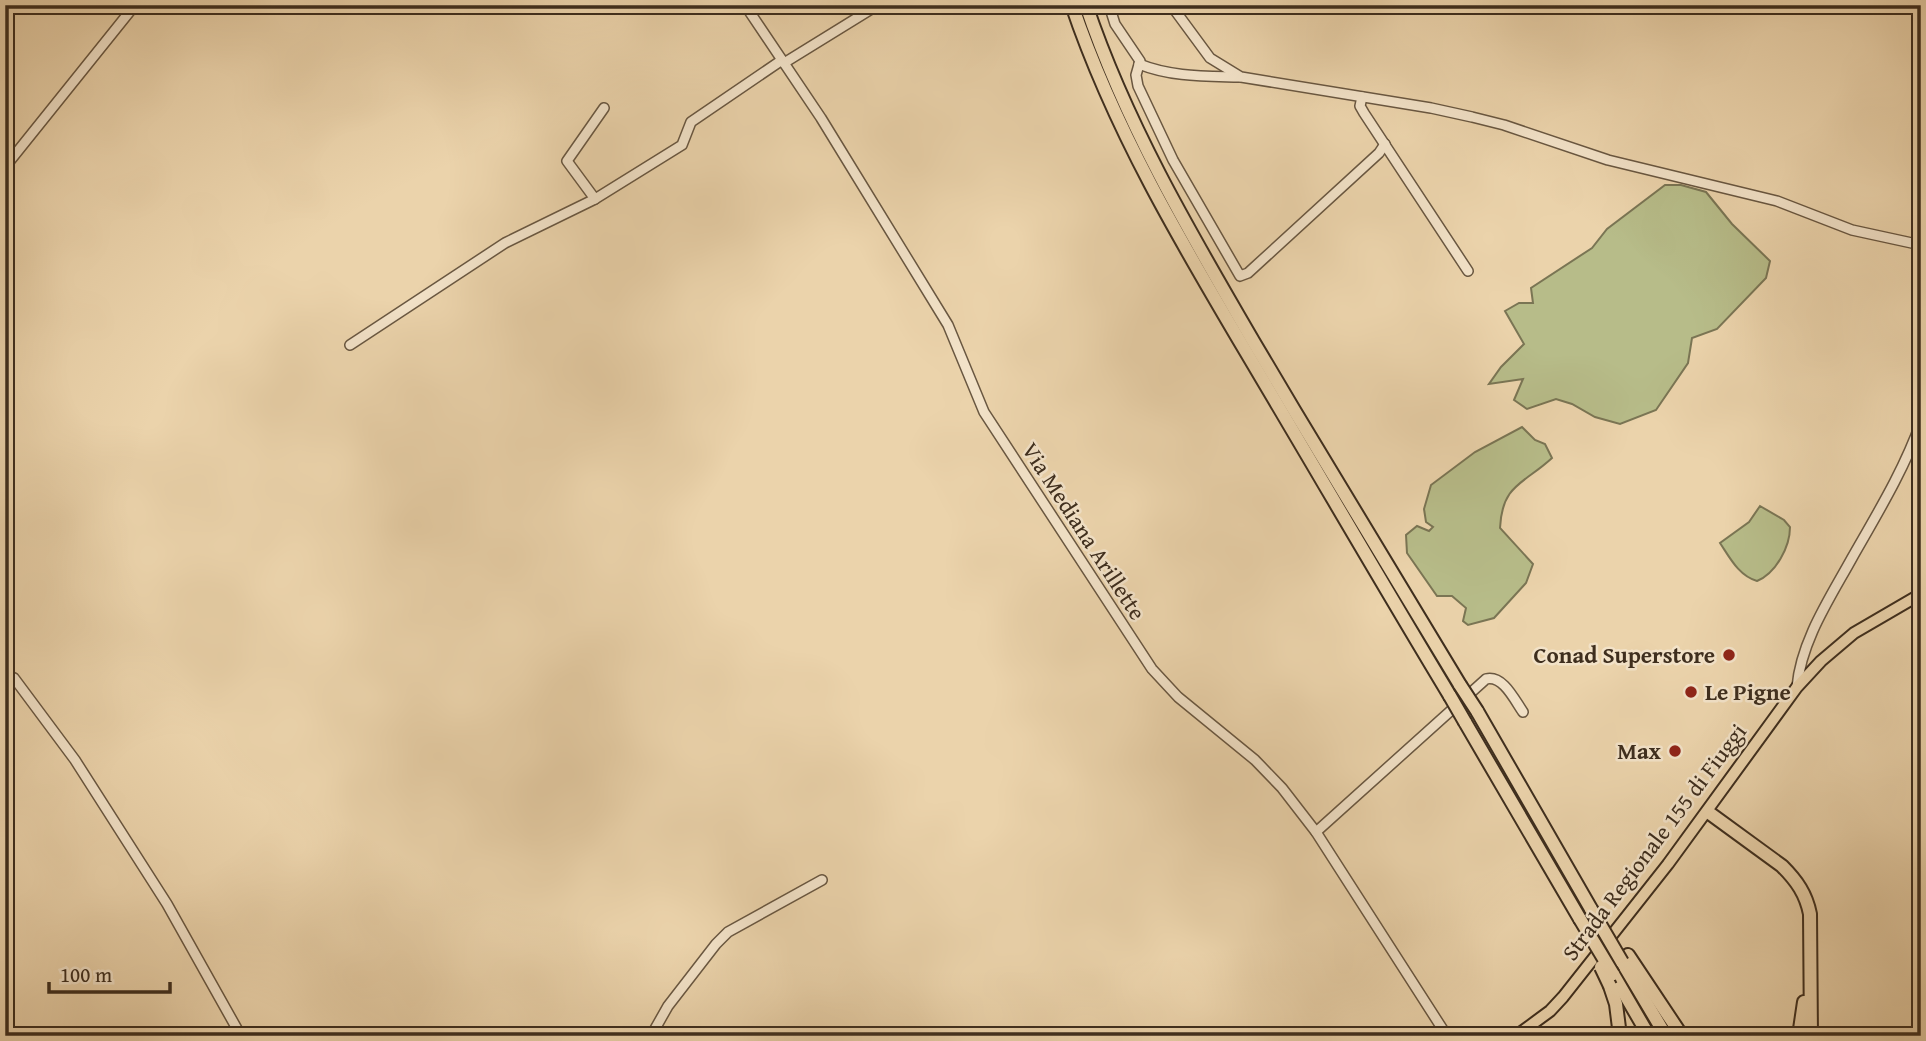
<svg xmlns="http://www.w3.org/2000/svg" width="1926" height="1041" viewBox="0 0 1926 1041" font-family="'Gentium Book Plus',serif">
	<rect width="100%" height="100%" fill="#ebd3ab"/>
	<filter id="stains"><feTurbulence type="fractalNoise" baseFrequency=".00286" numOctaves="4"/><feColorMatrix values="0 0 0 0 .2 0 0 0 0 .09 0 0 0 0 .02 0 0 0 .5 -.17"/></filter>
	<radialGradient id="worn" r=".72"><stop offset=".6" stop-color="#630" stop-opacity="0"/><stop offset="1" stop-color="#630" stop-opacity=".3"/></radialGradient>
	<!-- green -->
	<g fill="#b7bc89" stroke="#7a7554" stroke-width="2">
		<polygon points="1665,185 1681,185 1706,192 1732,224 1770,261 1766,278 1717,329 1692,338 1688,363 1656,410 1620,424 1595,417 1572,404 1556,399 1527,409 1514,400 1523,379 1489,384 1501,367 1524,344 1505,311 1519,303 1533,303 1531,288 1592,248 1607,229"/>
		<path d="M1522,427L1535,440L1545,444L1552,458C1524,484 1502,484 1500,528L1533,564L1526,583L1494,618L1468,625L1463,621L1466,608L1452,596H1437L1407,553L1406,535L1417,526L1429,531L1433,527L1426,522L1424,509L1431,485L1475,452Z"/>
		<path d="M1760,506L1784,520L1790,527C1790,547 1776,573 1757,581C1739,576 1730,558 1720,543L1749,522Z"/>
	</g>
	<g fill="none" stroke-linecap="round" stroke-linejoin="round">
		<defs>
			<g id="minor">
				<polyline points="745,5 821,118 948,325 984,412 1152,669 1178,697 1255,760 1282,788 1316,832 1447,1036"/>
				<polyline points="1109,5 1115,24 1140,61 1136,75 1138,86 1173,160 1240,276 1248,273 1379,153 1385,144"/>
				<polyline points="1171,5 1210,58 1241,77 1431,108 1472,117 1504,125 1608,160 1777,201 1852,230 1921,245"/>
				<polyline points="784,63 878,5"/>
				<path d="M1139,64C1171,77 1205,76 1239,77"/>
				<polyline points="1362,97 1360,106 1364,113 1468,271"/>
				<polyline points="604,108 567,161 595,199 682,145 691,122 782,60"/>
				<polyline points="5,167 135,5"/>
				<polyline points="350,345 505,243 595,199"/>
				<polyline points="5,674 14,678 75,760 167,904 241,1036"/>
				<path d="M1797,687C1801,641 1830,598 1852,558C1877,514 1904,470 1921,422"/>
				<path d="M1316,832L1486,679C1503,675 1514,699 1523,712"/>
				<polyline points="651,1036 668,1006 716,944 728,932 822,880"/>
			</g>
			<polyline id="major" points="1516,1036 1550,1011 1563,997 1668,864 1797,687 1821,661 1854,633 1921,594"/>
			<g id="highway">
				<path d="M1072,5C1117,138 1190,257 1261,377C1324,483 1386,590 1450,696"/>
				<path d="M1086,5C1126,124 1190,233 1253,341C1321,456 1390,570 1460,685"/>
				<polyline points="1477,711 1591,909"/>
				<polyline points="1465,722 1580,919"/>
				<path d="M1708,812L1782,866C1797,881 1806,894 1810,914L1811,1036"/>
				<polyline points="1628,955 1682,1036"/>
				<polyline points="1622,962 1666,1036"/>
				<polyline points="1613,974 1649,1036"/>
				<polyline points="1610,986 1616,1004 1620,1036"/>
				<polyline points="1799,1036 1804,1002"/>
			</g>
		</defs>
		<!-- minor casing -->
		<use href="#minor" stroke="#695741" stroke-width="12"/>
		<!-- major casing -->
		<use href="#major" stroke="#3e2e1e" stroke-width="14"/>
		<!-- highway casing -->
		<use href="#highway" stroke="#3e2e1e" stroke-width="16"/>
		<!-- minor -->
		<use href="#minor" stroke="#f2e2c8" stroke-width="9"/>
		<!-- major -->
		<use href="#major" stroke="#ebd3ab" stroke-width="10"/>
		<!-- highway -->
		<use href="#highway" stroke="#ebd3ab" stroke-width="12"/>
		<defs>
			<g id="highway-bridge">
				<polyline points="1460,685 1477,711"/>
				<polyline points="1450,696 1465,722"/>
				<polyline points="1591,909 1622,962"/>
				<polyline points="1580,919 1613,974"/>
				<polyline points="1601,967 1610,986"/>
			</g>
		</defs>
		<!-- highway-bridge casing -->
		<use href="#highway-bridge" stroke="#3e2e1e" stroke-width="16" stroke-linecap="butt"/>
		<!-- highway-bridge -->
		<use href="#highway-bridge" stroke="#ebd3ab" stroke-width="12"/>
	</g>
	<!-- markers -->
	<g fill="#8f2418" stroke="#f2e2c8" stroke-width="2.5">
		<circle cx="1729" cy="655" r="7"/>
		<circle cx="1691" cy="692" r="7"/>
		<circle cx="1675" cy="751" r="7"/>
	</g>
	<g text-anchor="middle" stroke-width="5" stroke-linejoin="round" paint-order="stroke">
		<!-- street labels -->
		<g font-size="23" fill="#3e2e1e" stroke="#f2e2c8">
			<text transform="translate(1084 531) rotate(57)" y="8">Via Mediana Arillette</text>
			<text transform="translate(1654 842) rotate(-53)" y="8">Strada Regionale 155 di Fiuggi</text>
		</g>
		<!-- poi labels -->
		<g font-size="23" font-weight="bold" fill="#3e2e1e" stroke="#f2e2c8" text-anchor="end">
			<text x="1715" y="663">Conad Superstore</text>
			<text x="1705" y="700" text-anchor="start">Le Pigne</text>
			<text x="1661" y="759">Max</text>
		</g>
	</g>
	<!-- margin -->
	<rect width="1926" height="1041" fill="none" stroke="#ebd3ab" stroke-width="28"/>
	<rect x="7" y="7" width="1912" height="1027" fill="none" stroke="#3e2e1e" stroke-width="3.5"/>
	<rect x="14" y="14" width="1898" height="1013" fill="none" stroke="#3e2e1e" stroke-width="2"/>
	<!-- scale -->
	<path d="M49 982v10h121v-10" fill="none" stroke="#3e2e1e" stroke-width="3.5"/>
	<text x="60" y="982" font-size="21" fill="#3e2e1e" stroke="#f2e2c8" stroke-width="5" paint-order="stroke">100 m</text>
	<rect width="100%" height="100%" filter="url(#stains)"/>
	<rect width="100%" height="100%" fill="url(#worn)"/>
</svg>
